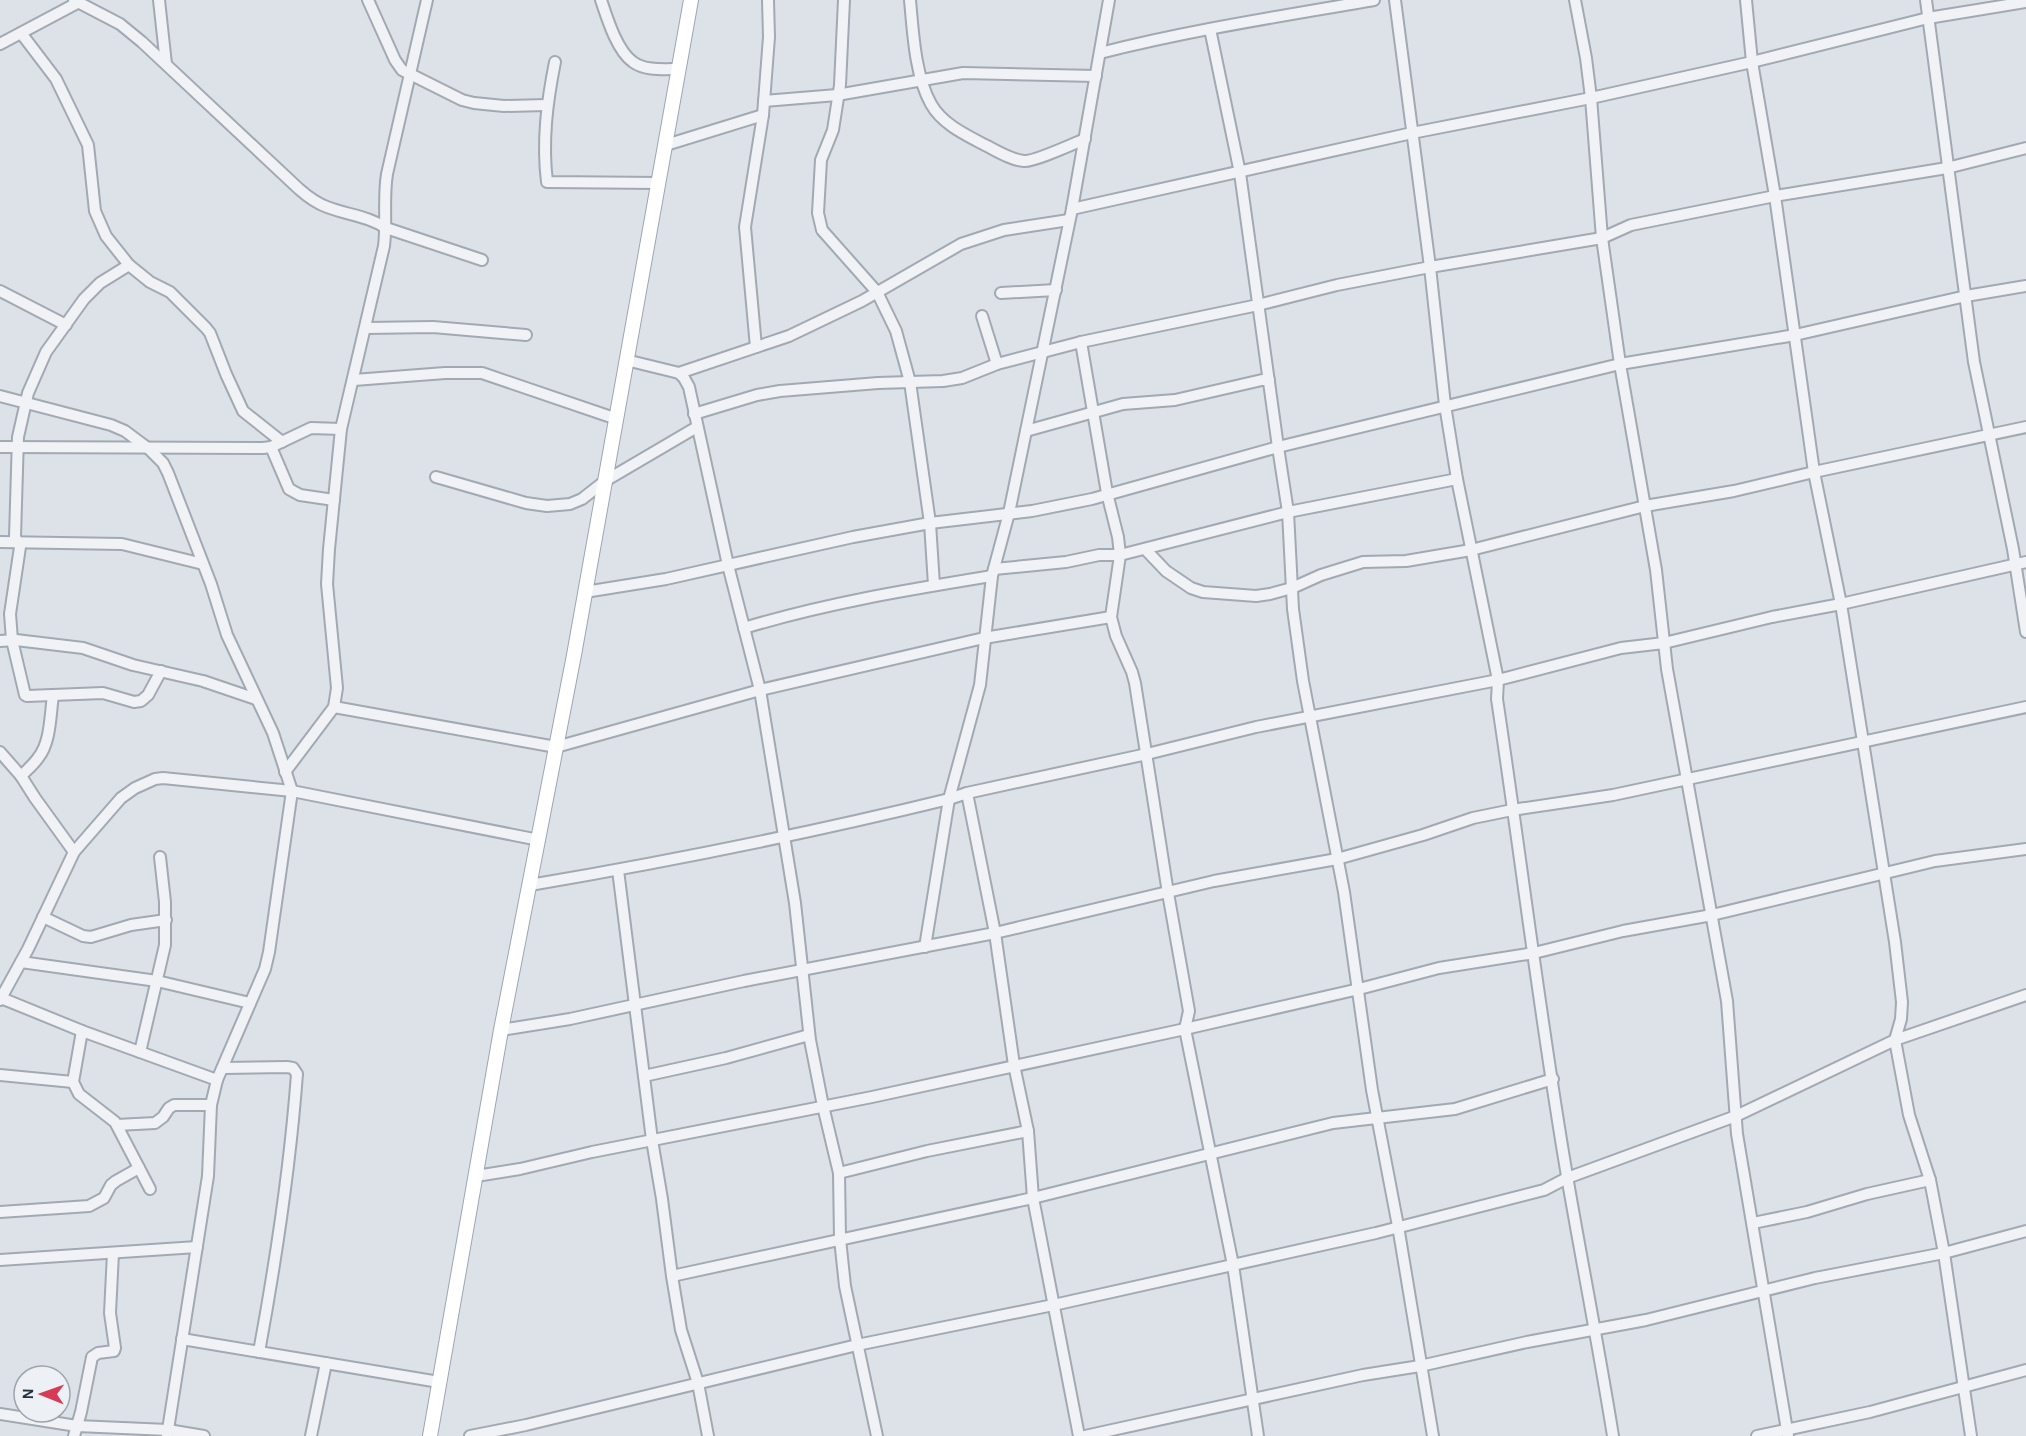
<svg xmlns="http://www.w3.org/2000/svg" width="2026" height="1436" viewBox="0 0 2026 1436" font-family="'Alegreya Sans',sans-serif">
	<rect width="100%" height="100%" fill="#dde2e8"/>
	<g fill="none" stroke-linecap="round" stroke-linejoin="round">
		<defs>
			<g id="minor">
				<path d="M74,0L120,24L142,42L299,189C308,197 316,203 327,207C348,215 368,216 386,228L482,260"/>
				<polyline points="159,0 166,64"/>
				<polyline points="368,0 395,60 402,70 462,100 474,103 504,106 546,105"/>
				<path d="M601,0C607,18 617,51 633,62C645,71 664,69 679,69"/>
				<polyline points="844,0 840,85 833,130 821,160 818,213 822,230 877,292 896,331 910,382 930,523 934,585"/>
				<path d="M910,0C913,32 915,76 931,104C942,124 966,135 985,145C997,151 1011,160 1024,161C1034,162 1073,144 1085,139"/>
				<path d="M1395,0L1430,267L1445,405L1457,479L1498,680L1497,699C1521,858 1540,1018 1567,1176C1582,1263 1599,1349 1613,1436"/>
				<polyline points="1575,0 1586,58 1591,98 1602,238 1620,364 1656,570 1667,669 1727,1001 1737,1134 1788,1436"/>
				<polyline points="1746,0 1752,62 1775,196 1814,472 1841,604 1895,942 1902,1002 1901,1019 1895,1040 1909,1115 1930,1180 1944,1253 1971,1436"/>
				<polyline points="1926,0 1974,362 2013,549 2026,632"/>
				<polyline points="1210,29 1240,173 1278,447 1288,512 1293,609 1303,681 1344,892 1372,1090 1398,1226 1433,1436"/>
				<polyline points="21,33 56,79 88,145 95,211 106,236 129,265 150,282 170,292 206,328 210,333 226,374 243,411 282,442"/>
				<polyline points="0,44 79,2"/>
				<path d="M1100,53C1190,30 1282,16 1374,0"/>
				<path d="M555,62C547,102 542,141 547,182L659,183"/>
				<polyline points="764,101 837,95 963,73 1096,76"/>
				<polyline points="666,145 763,115"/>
				<polyline points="1072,209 1412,133 1591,98 1752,62 1928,18 2026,2"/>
				<polyline points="129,265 100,283 84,299 46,352 28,393 18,437 15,537 20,547 10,614 12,640 25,695 27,696 103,693 134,702 141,701 148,695 161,671"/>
				<polyline points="0,291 66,325"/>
				<polyline points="1001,293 1056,290"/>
				<polyline points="982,316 997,364"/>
				<polyline points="366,328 433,327 526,335"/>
				<polyline points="1081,342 1107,493 1118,537 1120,555 1111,617 1116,636 1132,672 1135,683 1168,893 1189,1011 1185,1029 1233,1265 1258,1436"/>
				<polyline points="756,347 745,227 763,115 769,37 768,0"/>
				<polyline points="626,360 679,373 684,378 689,387 728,565 760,690 795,903 810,1040 823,1106 839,1173 840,1239 845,1286 877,1436"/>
				<polyline points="679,373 789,336 862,301 961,244 1004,230 1069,220"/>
				<polyline points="354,380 445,373 482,373 617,419"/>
				<polyline points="0,396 111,425 125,431 149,449 163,463 168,473 211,584 227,635 273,733 292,791 269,952 265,969 217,1080 211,1105 208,1176 167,1436"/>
				<polyline points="694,414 757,395 780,391 878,383 943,381 962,378 997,364 1081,342 1258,305 1337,285 1430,267 1602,238 1631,225 1775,196 1947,168 2026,148"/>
				<polyline points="1026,431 1123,404 1175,400 1262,380 1269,380"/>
				<polyline points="0,447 263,448 271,447 311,428 341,429"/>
				<polyline points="271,447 289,489 300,495 334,500"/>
				<polyline points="436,477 526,503 547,506 570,504 582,499 605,481 697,427"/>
				<polyline points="0,542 122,544 203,564"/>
				<polyline points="1145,549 1166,571 1191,588 1203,592 1256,596 1270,594 1292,588 1321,575 1363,562 1406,561 1471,550 1645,506 1734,491 1814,472 2026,427"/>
				<polyline points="994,569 1066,562 1099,555 1120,555 1288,512 1457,479"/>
				<polyline points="585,592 666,579 853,537 930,523 1032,511 1092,499 1278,447 1620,364 1795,335 1966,296 2026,286"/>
				<path d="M744,628C826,603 907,590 992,576"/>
				<polyline points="0,641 16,640 83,648 133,665 203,681 256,699"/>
				<polyline points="334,707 556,747 760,690 984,638 1111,617"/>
				<polyline points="0,752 21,776 35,798 74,852"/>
				<path d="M285,772L334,707L337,688L327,584L329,549L341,429L384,246C387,222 383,198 387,174L427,0"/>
				<path d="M21,776C27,770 34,764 38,758C51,742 50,715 53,696"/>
				<polyline points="967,793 995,933 1014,1065 1028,1131 1033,1198 1079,1436"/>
				<polyline points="618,870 652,1140 662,1199 672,1276 681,1330 698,1383 708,1436"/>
				<path d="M530,885C671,861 810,833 949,799L967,793L1147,754L1256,727L1498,680L1621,648L1664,643L1772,617L1841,604L2026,562"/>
				<polyline points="43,917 83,936 91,937 131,925 166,920"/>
				<polyline points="925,947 949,799 980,685 992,576 1009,513 1072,209 1109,0"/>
				<polyline points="21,962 157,981 250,1003"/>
				<polyline points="1,998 82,1031 217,1080"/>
				<polyline points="0,1000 28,949 74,852 121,798 135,788 155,779 163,778 292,791 539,840"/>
				<polyline points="501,1030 570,1019 744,981 995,933 1214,881 1337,859 1423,835 1473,818 1512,810 1613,795 2026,707"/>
				<polyline points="82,1031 73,1082 79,1094 115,1122 150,1189"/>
				<polyline points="140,1052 165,945 165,902 160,857"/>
				<path d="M223,1068L287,1067L293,1068L297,1074C290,1168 276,1260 259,1352"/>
				<polyline points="0,1075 73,1082"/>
				<polyline points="644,1076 726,1058 809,1035"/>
				<polyline points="117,1125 155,1123 163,1117 169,1108 174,1105 211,1105"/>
				<polyline points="839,1173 927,1151 1028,1131"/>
				<polyline points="476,1176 520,1169 592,1152 872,1097 1185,1029 1359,989 1439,968 1534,953 1623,931 1712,915 1935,861 2026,849"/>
				<polyline points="0,1212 89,1206 104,1198 111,1185 116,1181 139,1168"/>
				<polyline points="1753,1223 1807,1212 1867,1194 1930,1180"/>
				<polyline points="0,1260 197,1247"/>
				<polyline points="672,1276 1033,1198 1333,1123 1455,1109 1553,1079"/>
				<polyline points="182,1339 439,1382"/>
				<polyline points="0,1414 77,1426 168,1430 204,1436"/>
				<polyline points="74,1436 81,1412 92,1357 98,1353 114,1351 115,1348 110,1313 113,1253"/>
				<polyline points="311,1436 326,1363"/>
				<polyline points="470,1436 526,1425 857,1345 1058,1304 1376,1233 1544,1190 1567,1178 1736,1116 1895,1040 2026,995"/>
				<polyline points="1085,1436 1363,1375 1420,1366 1527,1342 1646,1320 1815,1278 1944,1253 2026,1231"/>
				<polyline points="1757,1436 1870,1412 2026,1370"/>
			</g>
			<polyline id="major" points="430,1436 501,1030 574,655 691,0"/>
		</defs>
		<!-- minor casing -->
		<use href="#minor" stroke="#a2a9b2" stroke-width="14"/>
		<!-- major casing -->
		<use href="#major" stroke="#9ca6b4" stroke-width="16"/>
		<!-- minor -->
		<use href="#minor" stroke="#f0f2f6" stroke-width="10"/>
		<!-- major -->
		<use href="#major" stroke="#fff" stroke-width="14"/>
	</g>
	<!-- north arrow -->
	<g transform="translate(42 1394) rotate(271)"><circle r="28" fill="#edf1f6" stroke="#9da4ad" stroke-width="1.5"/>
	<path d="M0-4.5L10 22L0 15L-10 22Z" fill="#d63a54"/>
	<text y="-9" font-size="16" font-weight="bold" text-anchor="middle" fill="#263040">N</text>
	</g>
</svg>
